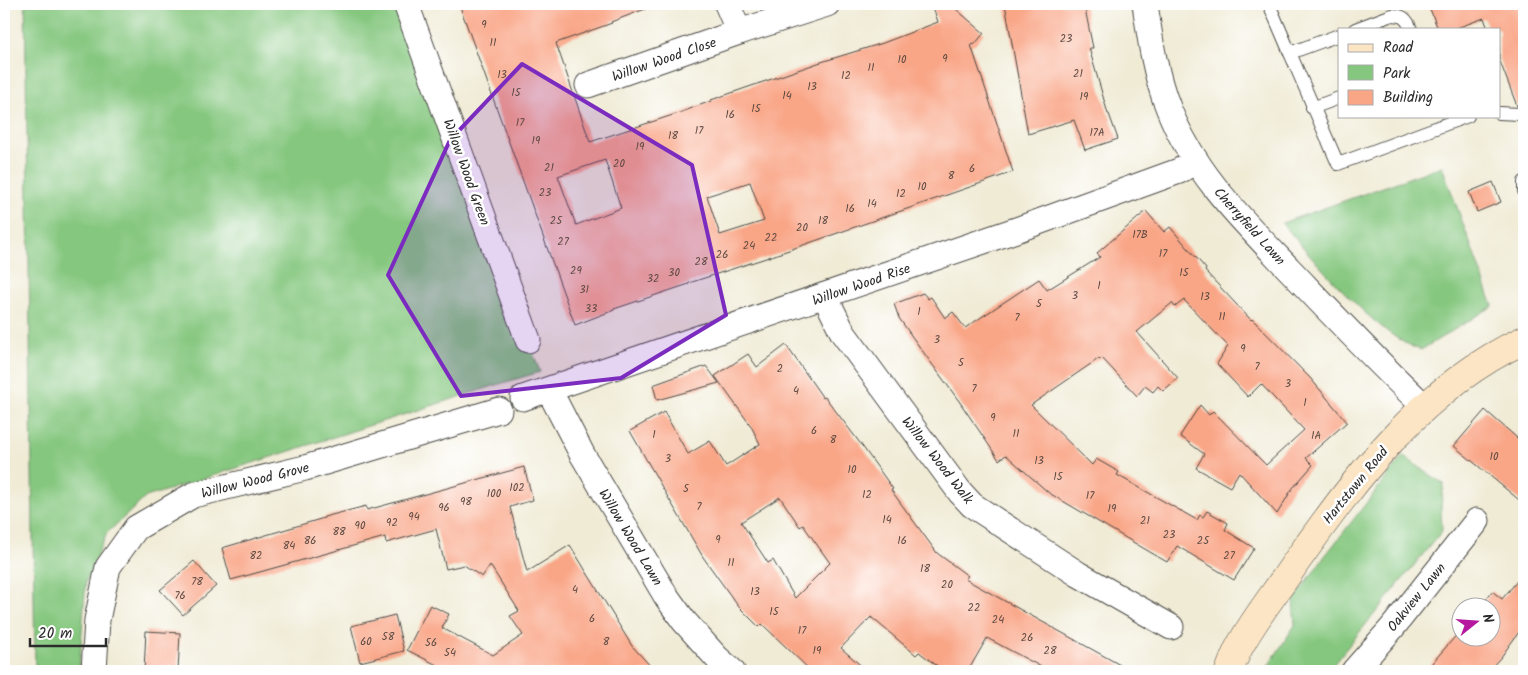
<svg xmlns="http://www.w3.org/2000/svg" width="1528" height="675" viewBox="0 0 1528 675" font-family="Kalam,sans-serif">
	<rect width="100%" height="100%" fill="#fff"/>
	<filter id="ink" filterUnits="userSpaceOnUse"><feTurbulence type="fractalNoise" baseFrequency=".02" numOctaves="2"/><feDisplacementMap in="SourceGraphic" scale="10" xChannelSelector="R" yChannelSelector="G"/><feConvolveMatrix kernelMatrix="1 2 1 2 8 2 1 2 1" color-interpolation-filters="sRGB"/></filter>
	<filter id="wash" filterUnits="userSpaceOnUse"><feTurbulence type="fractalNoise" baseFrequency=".0096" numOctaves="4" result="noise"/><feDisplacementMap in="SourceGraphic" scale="20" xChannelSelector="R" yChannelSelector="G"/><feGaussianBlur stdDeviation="1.12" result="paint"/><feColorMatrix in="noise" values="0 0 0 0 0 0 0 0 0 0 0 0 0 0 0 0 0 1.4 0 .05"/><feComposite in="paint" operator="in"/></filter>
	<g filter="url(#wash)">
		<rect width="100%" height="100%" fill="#f0ebd5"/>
		<!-- green -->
		<g fill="#85c77f" stroke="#587955">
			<polygon points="25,4 402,4 540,372 503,383 146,497 107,533 86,581 79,671 35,671"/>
			<path d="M1442,166L1493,306L1421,350C1379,339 1311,256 1282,223Z"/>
			<polygon points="1403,456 1444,484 1441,505 1442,531 1328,671 1246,671 1248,666 1265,671 1295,625 1293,601 1321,561"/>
		</g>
		<g id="blocks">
			<!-- building -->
			<g fill="#f9a687" fill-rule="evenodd">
				<path d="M459,4H653V6L611,22L612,23L556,43L590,142L679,113L711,101V100L818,63L883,43L938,22L932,4H950L984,33L975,44L971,45L1013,172L766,258L689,283V284L614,309V310L609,312L575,325ZM605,160L621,208L576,225L558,176ZM750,182L764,221L720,235L707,196Z"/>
				<polygon points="1005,4 1084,4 1093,48 1089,48 1108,114 1109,114 1118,139 1085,150 1074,120 1028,134"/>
				<polygon points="1428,4 1524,4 1524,104 1517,106 1499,59 1499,29 1488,29 1484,18 1454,29 1438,29"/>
				<polygon points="1493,182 1501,202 1477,212 1469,192"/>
				<polygon points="1146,211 1164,232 1170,227 1206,269 1205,271 1251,320 1252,319 1311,379 1347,422 1306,458 1313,465 1292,489 1277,514 1239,472 1230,487 1196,468 1204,454 1180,436 1200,405 1209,415 1213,411 1266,465 1304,430 1261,384 1248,397 1217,364 1228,346 1184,300 1175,307 1172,303 1137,332 1178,378 1163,391 1158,386 1153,392 1145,386 1137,396 1102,358 1099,360 1098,359 1031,405 1092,465 1096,459 1119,472 1117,475 1197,520 1200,515 1203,517 1207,511 1228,523 1225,530 1254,548 1234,580 1177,546 1167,562 1049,493 1006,455 999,460 959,401 913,338 899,318 894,304 923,293 928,299 931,297 945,318 953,312 965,328 1039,279 1047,290 1100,257 1097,253"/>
				<path d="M786,345L823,398L825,397L860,443L893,489L891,490L937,553L968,576L965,579L1131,671H1049L987,638L968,671H944L919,652L916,655L871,617L841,648L867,671H811L762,624L759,627L738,606L703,557L662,487L630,431L664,412L688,454L710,441L726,466L760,444L751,426L715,376L748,354L757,367ZM780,497L800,527L803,525L830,563L795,598L773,560L768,563L741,522Z"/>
				<polygon points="706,366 719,383 657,400 653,385"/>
				<polygon points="1485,410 1524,444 1524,504 1454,446"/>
				<polygon points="524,467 533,500 510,507 527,572 570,545 632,646 655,671 449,671 407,650 430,605 449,614 442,628 493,655 523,635 510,616 519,611 490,565 482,577 464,565 446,569 436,529 386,543 385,537 231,580 222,548 324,518 324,517 366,506 367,510"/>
				<polygon points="194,561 216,586 183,615 160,590"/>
				<polygon points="1524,573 1524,625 1501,657 1488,671 1425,671 1460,631 1460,638 1490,638 1490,608 1480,608 1492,591 1502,599"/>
				<polygon points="395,615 404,651 360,662 351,626"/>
				<polygon points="146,631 180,633 178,671 144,671"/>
			</g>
		</g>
	</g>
	<g filter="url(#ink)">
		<use href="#blocks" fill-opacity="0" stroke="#494844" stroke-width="1"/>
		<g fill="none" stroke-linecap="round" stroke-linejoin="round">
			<defs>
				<g id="lane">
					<polyline points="1269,4 1290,53 1339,35"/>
					<path d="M1355,29L1392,15C1403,15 1407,19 1411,29"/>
					<polyline points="1290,53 1338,164 1468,116"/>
					<polyline points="1312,108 1339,98"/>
					<polyline points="1499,113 1520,114 1524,112"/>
					<polyline points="1524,182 1524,191"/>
				</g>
				<g id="street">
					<polyline points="406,4 528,340"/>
					<polyline points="727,4 739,32"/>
					<path d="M1145,4C1150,38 1155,75 1168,107C1193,172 1242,220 1289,269C1334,316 1378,363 1425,407"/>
					<polyline points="588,85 739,32 827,4"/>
					<polyline points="825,296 843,333 960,492 972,505 1078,574 1171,627"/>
					<polyline points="549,390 582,454 666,596 684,621 717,658 732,671"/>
					<polyline points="523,398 1019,229 1179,171 1196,161"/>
					<polyline points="94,671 97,620 108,567 136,528 193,495 305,468 499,410"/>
					<polyline points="1354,671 1392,628 1477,521"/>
				</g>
				<path id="secondary" d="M1229,671C1233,662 1236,652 1241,644C1256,616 1277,591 1294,565C1356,477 1424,386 1524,340"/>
			</defs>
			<!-- lane casing -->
			<use href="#lane" stroke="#494844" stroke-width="14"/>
			<!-- street casing -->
			<use href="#street" stroke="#494844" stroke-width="27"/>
			<!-- secondary casing -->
			<use href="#secondary" stroke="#494844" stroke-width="29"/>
			<!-- lane -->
			<use href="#lane" stroke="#fff" stroke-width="12"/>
			<!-- street -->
			<use href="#street" stroke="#fff" stroke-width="25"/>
			<!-- secondary -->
			<use href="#secondary" stroke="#fce5c4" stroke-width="28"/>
		</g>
	</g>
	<!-- marked area -->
	<path fill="#7b2cbf" fill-opacity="0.2" stroke="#7b2cbf" stroke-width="4" stroke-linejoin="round" d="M522,64L692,165L726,315L621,378L461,396L388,275L450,140Z"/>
	<g text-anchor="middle" stroke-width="5" stroke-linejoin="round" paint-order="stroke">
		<!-- number labels -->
		<g font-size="11" fill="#5e4a42">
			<text x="484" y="28">9</text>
			<text x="1066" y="42">23</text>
			<text x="493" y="46">11</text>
			<text x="945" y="62">9</text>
			<text x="902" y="63">10</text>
			<text x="871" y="71">11</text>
			<text x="1078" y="77">21</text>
			<text x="502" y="78">13</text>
			<text x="846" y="79">12</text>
			<text x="812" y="90">13</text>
			<text x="516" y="96">15</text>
			<text x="787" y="99">14</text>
			<text x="1084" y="100">19</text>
			<text x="756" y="112">15</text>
			<text x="730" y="118">16</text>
			<text x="520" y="126">17</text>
			<text x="699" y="134">17</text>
			<text x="1097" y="136">17A</text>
			<text x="673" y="139">18</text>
			<text x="536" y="144">19</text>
			<text x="640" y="150">19</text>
			<text x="619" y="167">20</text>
			<text x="549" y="171">21</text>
			<text x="972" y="172">6</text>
			<text x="951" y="179">8</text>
			<text x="922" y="190">10</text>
			<text x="545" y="196">23</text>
			<text x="901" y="197">12</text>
			<text x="872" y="207">14</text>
			<text x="850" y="212">16</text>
			<text x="556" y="224">25</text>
			<text x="823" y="224">18</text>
			<text x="802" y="231">20</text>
			<text x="1140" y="238">17B</text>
			<text x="771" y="241">22</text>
			<text x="563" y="245">27</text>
			<text x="749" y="249">24</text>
			<text x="1163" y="257">17</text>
			<text x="722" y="258">26</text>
			<text x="701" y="265">28</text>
			<text x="576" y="274">29</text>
			<text x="674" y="276">30</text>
			<text x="1184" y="276">15</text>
			<text x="653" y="282">32</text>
			<text x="1099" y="289">1</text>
			<text x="584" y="293">31</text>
			<text x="1075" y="299">3</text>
			<text x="1205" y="300">13</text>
			<text x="1039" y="307">5</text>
			<text x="591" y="312">33</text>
			<text x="919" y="315">1</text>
			<text x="1222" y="320">11</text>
			<text x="1017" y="321">7</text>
			<text x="937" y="343">3</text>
			<text x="1243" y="352">9</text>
			<text x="961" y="366">5</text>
			<text x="1257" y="370">7</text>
			<text x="780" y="372">2</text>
			<text x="1288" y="387">3</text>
			<text x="974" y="392">7</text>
			<text x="796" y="394">4</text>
			<text x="1305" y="406">1</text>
			<text x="993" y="421">9</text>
			<text x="814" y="434">6</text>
			<text x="1016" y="437">11</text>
			<text x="654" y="438">1</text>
			<text x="1316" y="439">1A</text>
			<text x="833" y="443">8</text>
			<text x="1494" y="460">10</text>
			<text x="668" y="462">3</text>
			<text x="1039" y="464">13</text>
			<text x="852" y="473">10</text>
			<text x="1058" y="480">15</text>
			<text x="517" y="491">102</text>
			<text x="686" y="492">5</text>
			<text x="494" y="497">100</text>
			<text x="867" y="498">12</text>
			<text x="1090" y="499">17</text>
			<text x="466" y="505">98</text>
			<text x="699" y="510">7</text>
			<text x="444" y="511">96</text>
			<text x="1112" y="512">19</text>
			<text x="414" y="520">94</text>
			<text x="887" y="523">14</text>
			<text x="1145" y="524">21</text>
			<text x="392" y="526">92</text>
			<text x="360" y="529">90</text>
			<text x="339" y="535">88</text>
			<text x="1169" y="538">23</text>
			<text x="718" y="543">9</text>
			<text x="310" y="544">86</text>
			<text x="902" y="544">16</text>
			<text x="1203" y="544">25</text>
			<text x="289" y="549">84</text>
			<text x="256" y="559">82</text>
			<text x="1229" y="559">27</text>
			<text x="731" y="566">11</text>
			<text x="925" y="572">18</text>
			<text x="197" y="585">78</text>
			<text x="947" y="588">20</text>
			<text x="575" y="593">4</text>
			<text x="755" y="595">13</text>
			<text x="180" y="599">76</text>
			<text x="974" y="611">22</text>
			<text x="774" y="615">15</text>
			<text x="592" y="622">6</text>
			<text x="998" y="623">24</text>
			<text x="802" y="634">17</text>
			<text x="388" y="640">58</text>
			<text x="1027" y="641">26</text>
			<text x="366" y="645">60</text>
			<text x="606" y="645">8</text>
			<text x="431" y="646">56</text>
			<text x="817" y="654">19</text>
			<text x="1050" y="654">28</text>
			<text x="450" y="656">54</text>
		</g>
		<!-- street labels -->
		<g font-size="14" fill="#2b2b2b" stroke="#fff">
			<text transform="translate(664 59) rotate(-19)" y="5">Willow Wood Close</text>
			<text transform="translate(467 172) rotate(70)" y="5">Willow Wood Green</text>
			<text transform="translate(1250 226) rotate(48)" y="5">Cherryfield Lawn</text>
			<text transform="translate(861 284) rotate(-19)" y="5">Willow Wood Rise</text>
			<text transform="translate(938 460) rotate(52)" y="5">Willow Wood Walk</text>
			<text transform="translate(255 480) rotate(-14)" y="5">Willow Wood Grove</text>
			<text transform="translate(1355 485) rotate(-51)" y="5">Hartstown Road</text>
			<text transform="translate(631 537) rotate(59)" y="5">Willow Wood Lawn</text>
			<text transform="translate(1416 597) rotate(-51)" y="5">Oakview Lawn</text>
		</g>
	</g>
	<!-- margin -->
	<rect width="1528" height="675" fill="none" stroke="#fff" stroke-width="20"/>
	<!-- legend -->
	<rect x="1338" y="28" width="162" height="90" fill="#ffffff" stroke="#aaaaaa"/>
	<rect x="1348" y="44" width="25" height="8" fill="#fce5c4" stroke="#aaaaaa"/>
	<text x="1383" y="52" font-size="15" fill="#2b2b2b">Road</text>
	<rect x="1348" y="65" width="25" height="15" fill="#85c77f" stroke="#aaaaaa"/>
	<text x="1383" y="78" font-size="15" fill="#2b2b2b">Park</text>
	<rect x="1348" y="90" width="25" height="15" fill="#f9a687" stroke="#aaaaaa"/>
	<text x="1383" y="102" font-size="15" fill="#2b2b2b">Building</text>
	<!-- north arrow -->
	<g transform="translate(1476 622) rotate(73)"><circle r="24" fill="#ffffff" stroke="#aaaaaa"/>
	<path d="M0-4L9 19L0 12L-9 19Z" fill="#b5179e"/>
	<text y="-8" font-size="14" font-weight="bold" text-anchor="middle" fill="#2b2b2b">N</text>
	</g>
	<!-- scale -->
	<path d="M30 638v8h76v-8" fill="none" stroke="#2b2b2b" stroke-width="2.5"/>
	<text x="38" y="638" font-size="15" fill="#2b2b2b" stroke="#ffffff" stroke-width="4" paint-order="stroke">20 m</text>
</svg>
